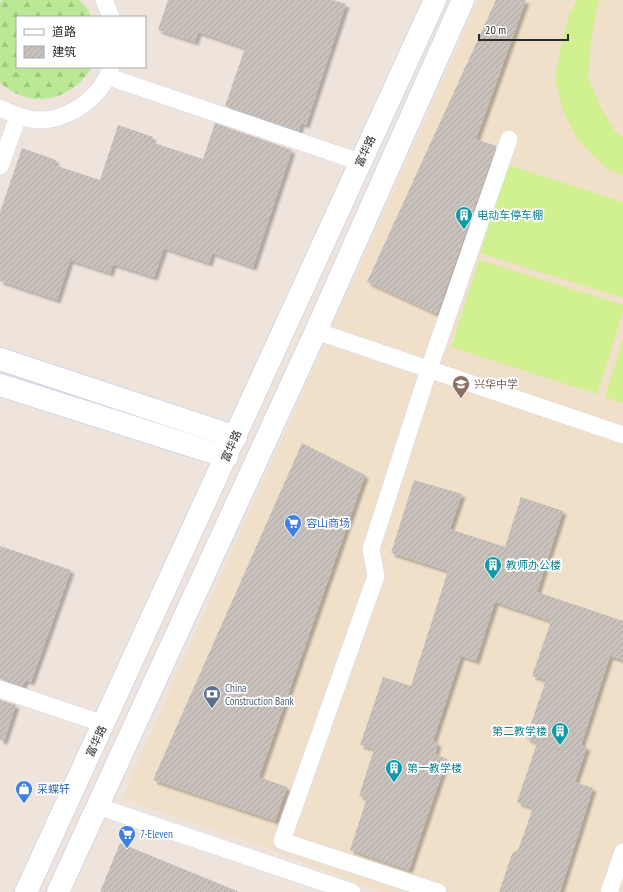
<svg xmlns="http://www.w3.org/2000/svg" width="623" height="892" viewBox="0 0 623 892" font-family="'PT Sans Narrow','Noto Sans SC',sans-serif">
	<defs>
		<pattern id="forest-firs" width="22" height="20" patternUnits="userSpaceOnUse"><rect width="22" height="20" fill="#bae895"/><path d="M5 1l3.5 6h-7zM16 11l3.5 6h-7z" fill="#a0c781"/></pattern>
		<pattern id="building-hatch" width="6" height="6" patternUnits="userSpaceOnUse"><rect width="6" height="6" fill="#c9c1bb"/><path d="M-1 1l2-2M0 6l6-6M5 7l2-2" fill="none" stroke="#ada6a1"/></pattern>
		<filter id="shadow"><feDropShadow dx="3.5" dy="3.5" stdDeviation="1" flood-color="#0004"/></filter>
	</defs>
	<rect width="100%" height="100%" fill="#eee4dc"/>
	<!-- education -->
	<polygon fill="#f0e0ca" points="478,0 623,0 623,892 381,892 266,848 122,798"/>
	<!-- forest -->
	<path fill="url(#forest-firs)" d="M2,0H79L87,8L91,17H17V67H92C77,93 46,107 17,94C12,92 6,87 1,84L0,82V3Z"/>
	<!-- pitch -->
	<g fill="#d1f090">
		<polygon points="577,0 600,0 598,3 591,39 588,77 600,106 615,132 623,136 623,175 606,168 578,140 563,111 555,77 562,40 569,16"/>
		<polygon points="508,165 623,202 623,298 480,253"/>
		<polygon points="479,260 623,305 623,312 597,394 451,347"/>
		<polygon points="623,339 623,403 605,397"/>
	</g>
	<!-- building -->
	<g fill="url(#building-hatch)" filter="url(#shadow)">
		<polygon points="168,0 333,0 346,4 306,125 301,123 299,131 225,106 245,48 198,32 195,42 158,30"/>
		<polygon points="496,0 526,0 476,139 496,146 437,314 367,282"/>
		<polygon points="215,123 292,150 253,267 212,253 209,263 164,248 154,277 113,264 110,273 70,260 57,300 0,281 0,212 22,148 56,160 54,165 100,180 118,125 153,137 151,142 203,159"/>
		<polygon points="302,443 365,475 259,777 287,787 275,821 153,780"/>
		<polygon points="414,480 462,494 450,529 505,547 521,497 563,511 537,592 623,621 623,660 610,656 581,745 587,747 575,782 593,788 560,892 499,892 512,854 518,850 533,808 517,802 537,743 526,738 546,680 532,676 551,621 495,602 476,661 461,656 433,741 438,743 435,754 447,759 409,870 350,850 367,798 359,796 374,749 360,745 383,677 411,686 448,571 391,553"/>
		<polygon points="0,546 71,570 31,682 25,680 23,686 0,679"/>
		<polygon points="0,700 16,705 4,741 0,740"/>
		<polygon points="120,843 237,891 237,892 100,892"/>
	</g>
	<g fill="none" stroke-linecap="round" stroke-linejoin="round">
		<defs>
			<g id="service">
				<polyline points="104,0 111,17"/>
				<polyline points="109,77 360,162"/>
				<path d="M0,108C14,115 29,121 45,120C73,117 103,95 111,67"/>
				<polyline points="0,166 18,117"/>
				<polyline points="316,331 623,435"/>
				<polyline points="0,689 104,724"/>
				<polyline points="97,806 352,892"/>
				<polyline points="438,892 282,841 376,576 371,549 429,369 509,139"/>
				<polyline points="609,892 623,852"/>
			</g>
			<g id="minor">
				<polyline points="0,359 236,437"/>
				<polyline points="0,385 227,457"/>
			</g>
			<g id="tertiary">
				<polyline points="26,892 435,0"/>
				<polyline points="58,892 316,331 463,0"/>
			</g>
		</defs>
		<!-- service casing -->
		<use href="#service" stroke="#d1d7e5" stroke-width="18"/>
		<!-- minor casing -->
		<use href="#minor" stroke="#d1d7e5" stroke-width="24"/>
		<!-- tertiary casing -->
		<use href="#tertiary" stroke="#d1d7e5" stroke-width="24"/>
		<!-- service -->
		<use href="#service" stroke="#fff" stroke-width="17"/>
		<!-- minor -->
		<use href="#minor" stroke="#fff" stroke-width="22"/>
		<!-- tertiary -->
		<use href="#tertiary" stroke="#fff" stroke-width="22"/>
	</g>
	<!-- icons -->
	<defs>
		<symbol id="building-pin" viewBox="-11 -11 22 30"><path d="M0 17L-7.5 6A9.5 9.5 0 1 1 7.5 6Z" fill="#0f9aa8" stroke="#fff"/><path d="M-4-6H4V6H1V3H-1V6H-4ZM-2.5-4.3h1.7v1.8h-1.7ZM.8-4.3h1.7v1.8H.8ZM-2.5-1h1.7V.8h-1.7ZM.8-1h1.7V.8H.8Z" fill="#fff"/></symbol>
		<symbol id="school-pin" viewBox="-11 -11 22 30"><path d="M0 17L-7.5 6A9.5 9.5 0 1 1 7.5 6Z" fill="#8d6e63" stroke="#fff"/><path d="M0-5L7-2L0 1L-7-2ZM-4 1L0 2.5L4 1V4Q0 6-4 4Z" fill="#fff"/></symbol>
		<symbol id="supermarket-pin" viewBox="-11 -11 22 30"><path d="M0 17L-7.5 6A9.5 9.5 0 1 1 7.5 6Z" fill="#3f7fe0" stroke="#fff"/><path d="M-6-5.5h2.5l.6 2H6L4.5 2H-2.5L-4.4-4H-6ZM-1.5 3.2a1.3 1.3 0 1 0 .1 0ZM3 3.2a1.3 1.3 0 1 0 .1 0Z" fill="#fff"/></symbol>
		<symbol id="bank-pin" viewBox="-11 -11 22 30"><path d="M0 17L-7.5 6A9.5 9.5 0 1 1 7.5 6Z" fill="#5c6f8a" stroke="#fff"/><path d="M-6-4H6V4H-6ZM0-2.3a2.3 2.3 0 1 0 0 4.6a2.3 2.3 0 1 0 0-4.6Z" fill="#fff"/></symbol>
		<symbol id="shop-pin" viewBox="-11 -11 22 30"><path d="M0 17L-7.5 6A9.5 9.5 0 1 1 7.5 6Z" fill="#3f7fe0" stroke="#fff"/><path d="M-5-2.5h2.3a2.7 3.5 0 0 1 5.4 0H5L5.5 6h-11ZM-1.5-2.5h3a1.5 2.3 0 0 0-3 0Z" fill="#fff"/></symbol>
	</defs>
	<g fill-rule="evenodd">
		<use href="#building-pin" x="454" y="205" width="20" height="27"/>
		<use href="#school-pin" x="451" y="374" width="20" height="27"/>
		<use href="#supermarket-pin" x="283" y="513" width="20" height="27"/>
		<use href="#building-pin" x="483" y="555" width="20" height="27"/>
		<use href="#bank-pin" x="202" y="684" width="20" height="27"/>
		<use href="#building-pin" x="550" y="721" width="20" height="27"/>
		<use href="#building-pin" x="384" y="758" width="20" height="27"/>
		<use href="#shop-pin" x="14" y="779" width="20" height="27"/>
		<use href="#supermarket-pin" x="117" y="824" width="20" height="27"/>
	</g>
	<g text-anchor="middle" stroke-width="3.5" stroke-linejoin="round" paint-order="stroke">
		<!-- street labels -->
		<g font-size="11" fill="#2b2b2b" stroke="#fff">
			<text transform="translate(365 151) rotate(-65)" y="4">富华路</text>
			<text transform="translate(231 446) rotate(-66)" y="4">富华路</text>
			<text transform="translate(96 741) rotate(-65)" y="4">富华路</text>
		</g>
		<!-- culture labels -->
		<g font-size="11" fill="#0d838f" stroke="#fff" text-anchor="start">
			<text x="477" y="219">电动车停车棚</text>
			<text x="506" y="569">教师办公楼</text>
			<text x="547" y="735" text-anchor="end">第二教学楼</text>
			<text x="407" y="772">第一教学楼</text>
		</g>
		<!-- education labels -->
		<g font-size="11" fill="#785e54" stroke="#fff" text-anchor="start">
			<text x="474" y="388">兴华中学</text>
		</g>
		<!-- shop labels -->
		<g font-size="11" fill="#366cbe" stroke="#fff" text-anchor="start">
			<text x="306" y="527">容山商场</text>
			<text x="37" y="793">采蝶轩</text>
			<text x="140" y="838">7-Eleven</text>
		</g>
		<!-- service labels -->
		<g font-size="11" fill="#4e5e75" stroke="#fff" text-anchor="start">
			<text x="225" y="692">China<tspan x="225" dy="13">Construction Bank</tspan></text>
		</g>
	</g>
	<!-- legend -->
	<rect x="16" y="16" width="130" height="52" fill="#ffffff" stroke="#aaaaaa"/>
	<rect x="24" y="29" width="20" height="6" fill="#ffffff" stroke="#aaaaaa"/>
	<text x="52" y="36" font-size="12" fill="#2b2b2b">道路</text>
	<rect x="24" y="46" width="20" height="12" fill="url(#building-hatch)" stroke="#aaaaaa"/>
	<text x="52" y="56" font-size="12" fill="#2b2b2b">建筑</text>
	<!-- scale -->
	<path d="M479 34v6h89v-6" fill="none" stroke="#2b2b2b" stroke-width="2"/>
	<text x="485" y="34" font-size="12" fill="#2b2b2b" stroke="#ffffff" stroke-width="3" paint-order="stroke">20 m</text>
</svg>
